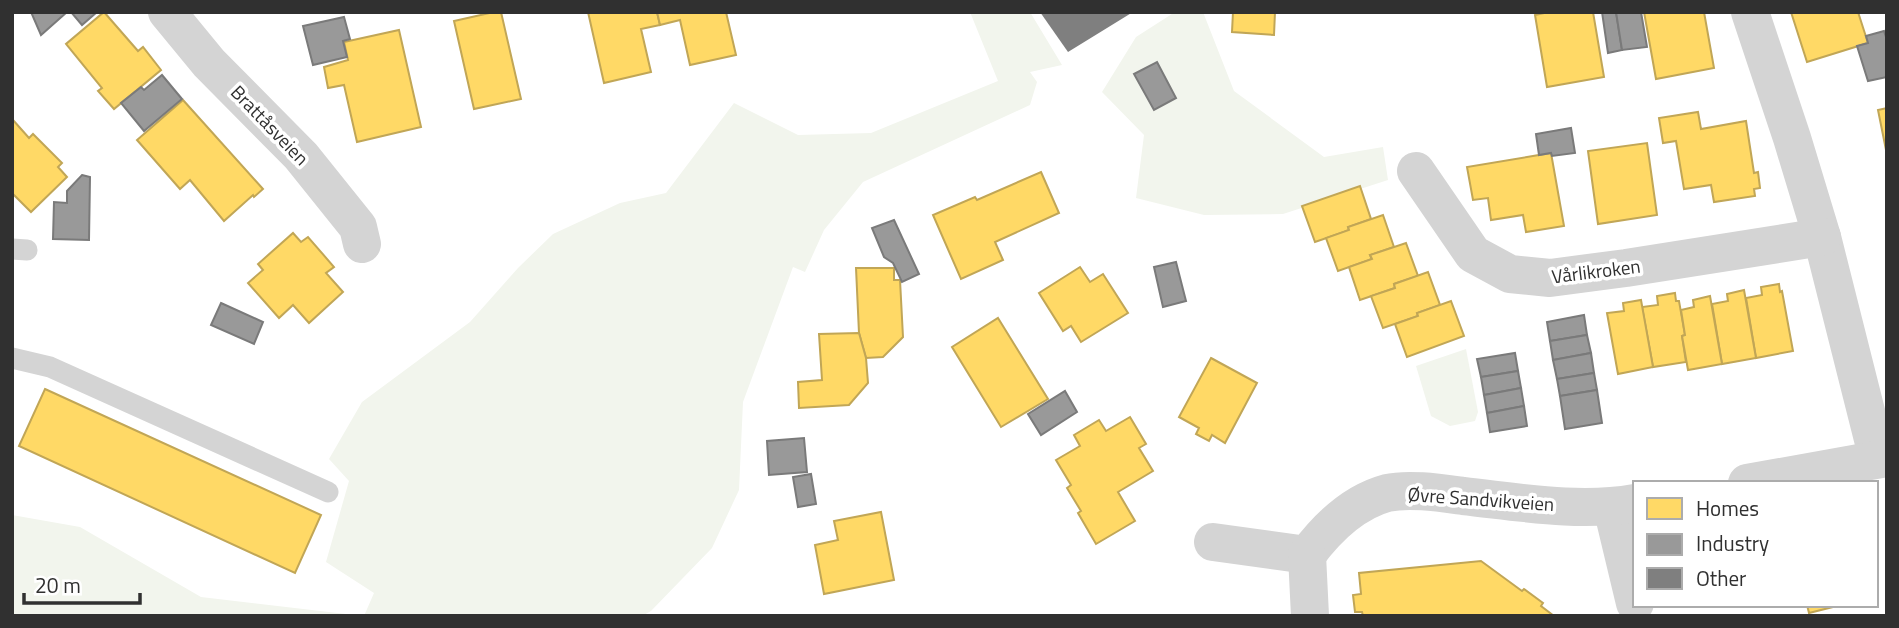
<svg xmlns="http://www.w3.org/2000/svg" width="1899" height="628" viewBox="0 0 1899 628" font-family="'Titillium Web',sans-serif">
	<rect width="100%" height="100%" fill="#fff"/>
	<!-- green -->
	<g fill="#f2f5ed">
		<polygon points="970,12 1030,12 1062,65 1030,72 1037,82 1030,105 863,182 824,230 805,272 793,267 743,402 739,490 712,548 651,611 642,616 364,616 374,593 326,562 349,481 329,459 362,402 470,322 518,268 553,234 620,203 666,193 734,103 798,135 871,133 998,81"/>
		<polygon points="1175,12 1203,12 1234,91 1324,157 1383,147 1388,180 1283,214 1204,215 1136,198 1144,135 1102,92 1136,37"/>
		<polygon points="1466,349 1478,412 1475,421 1450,426 1431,416 1416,366"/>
		<polygon points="12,515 80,527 201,597 346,614 346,616 12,616"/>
	</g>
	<!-- homes -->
	<g fill="#ffd966" stroke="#c1a656" stroke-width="2">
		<polygon points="104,12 138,51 143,47 161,70 114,109 98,91 102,88 66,44"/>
		<polygon points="494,12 501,12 521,99 474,109 454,21"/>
		<polygon points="588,12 657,12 660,25 641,29 651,72 604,83"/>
		<polygon points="657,12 726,12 736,55 690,65 680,20 660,25"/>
		<polygon points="1233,12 1275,12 1274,35 1232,32"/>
		<polygon points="1549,12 1593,12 1604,77 1547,87 1535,15"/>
		<polygon points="1644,12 1704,12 1714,68 1656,79"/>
		<polygon points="1791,12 1858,12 1868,43 1807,62"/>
		<polygon points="399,30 421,127 357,142 344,85 328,88 324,67 348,60 344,42"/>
		<polygon points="183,100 263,189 254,197 253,195 224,221 190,180 180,189 137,140"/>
		<polygon points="1887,108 1887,150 1886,150 1878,110"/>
		<polygon points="1698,112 1701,129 1746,121 1754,173 1758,172 1760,188 1754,189 1755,196 1714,202 1711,185 1684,189 1676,141 1663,143 1659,118"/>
		<polygon points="13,120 29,138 33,134 62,163 58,167 67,177 31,212 12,193"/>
		<polygon points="1647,143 1657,215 1598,224 1588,151"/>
		<polygon points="1551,153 1564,226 1526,232 1523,215 1491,220 1488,198 1473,200 1467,167"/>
		<polygon points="1041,172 1059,213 995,242 1003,260 961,279 933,215 975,197 977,200"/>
		<polygon points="1360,186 1371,219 1348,227 1349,230 1344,232 1315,242 1302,206"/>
		<polygon points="1383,215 1394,247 1370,255 1372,259 1338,271 1326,238 1349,230 1348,227"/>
		<polygon points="293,233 301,242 308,237 334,267 326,273 343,292 309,323 293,305 279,318 248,283 263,270 258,264"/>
		<polygon points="1406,243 1418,276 1394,284 1395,288 1360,300 1349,267 1372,259 1370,255"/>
		<polygon points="1080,267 1090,282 1103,274 1128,313 1081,342 1071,326 1063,331 1039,293"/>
		<polygon points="856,268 894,268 894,280 900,280 903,337 883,357 866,358 859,333"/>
		<polygon points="1428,272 1440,305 1417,313 1418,316 1383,328 1371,296 1395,288 1394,284"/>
		<polygon points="1779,284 1780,292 1782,291 1793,351 1756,358 1746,298 1762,295 1761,287"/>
		<polygon points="1744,290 1756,358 1722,364 1712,304 1728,301 1727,294"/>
		<polygon points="1675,293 1676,301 1679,301 1685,335 1682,336 1686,362 1653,367 1642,307 1658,305 1657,296"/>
		<polygon points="1710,296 1722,364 1688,370 1682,336 1685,335 1681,310 1694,307 1693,300"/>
		<polygon points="1641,300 1653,367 1618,374 1607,313 1624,311 1623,303"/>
		<polygon points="1451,301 1464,336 1407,357 1395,324 1418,316 1417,313"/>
		<polygon points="998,318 1048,399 1001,427 952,347"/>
		<polygon points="859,333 866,358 868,383 849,405 799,408 798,382 822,380 819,334"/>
		<polygon points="1211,358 1257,383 1225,443 1212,435 1209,441 1196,434 1199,428 1179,417"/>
		<polygon points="45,389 321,515 295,573 19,446"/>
		<polygon points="1130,417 1146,444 1139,448 1153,471 1118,492 1135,521 1096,544 1078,513 1081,511 1067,488 1071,485 1056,460 1080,446 1074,435 1099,420 1106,431"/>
		<polygon points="881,512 894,580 824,594 815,545 838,540 834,521"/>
		<polygon points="1481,561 1522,591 1524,589 1543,603 1541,606 1554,616 1363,616 1362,612 1355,612 1353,595 1361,594 1359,573"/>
		<polygon points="1807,605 1841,605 1809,613"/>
	</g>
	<!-- industry -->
	<g fill="#999" stroke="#7a7a7a" stroke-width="2">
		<polygon points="31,12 67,12 41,35"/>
		<polygon points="71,12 97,12 82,25"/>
		<polygon points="1602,12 1616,12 1622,50 1608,53"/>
		<polygon points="1616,12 1641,12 1647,47 1622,50"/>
		<polygon points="344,17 350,39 343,41 347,57 313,65 303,26"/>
		<polygon points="1884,31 1887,40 1887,77 1868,81 1857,46 1868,43 1866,36"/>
		<polygon points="1157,62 1176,98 1154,110 1134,74"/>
		<polygon points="162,75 182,99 144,131 121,103 141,87 144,90"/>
		<polygon points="1571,128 1575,153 1552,156 1551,153 1539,155 1536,134"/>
		<polygon points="82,175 90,177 89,240 53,239 54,202 67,203 67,191"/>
		<polygon points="894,220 919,274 902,282 893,263 884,257 872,228"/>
		<polygon points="1176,262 1186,301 1163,307 1154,267"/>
		<polygon points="221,303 263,322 254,344 211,325"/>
		<polygon points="1584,315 1587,335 1550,341 1547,322"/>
		<polygon points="1587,335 1591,353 1553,360 1550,341"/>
		<polygon points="1515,353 1518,371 1481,377 1477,359"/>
		<polygon points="1591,353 1594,373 1557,379 1553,360"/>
		<polygon points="1518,371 1521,388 1484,395 1481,377"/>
		<polygon points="1594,373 1597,390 1560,396 1557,379"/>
		<polygon points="1521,388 1524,406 1487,413 1484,395"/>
		<polygon points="1597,390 1602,423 1565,429 1560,396"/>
		<polygon points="1065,391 1077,412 1041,435 1028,414"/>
		<polygon points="1524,406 1527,426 1490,432 1487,413"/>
		<polygon points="804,438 807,472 769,475 767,441"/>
		<polygon points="811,474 816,504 798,507 793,477"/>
	</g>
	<!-- building -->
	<polygon fill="#7f7f7f" points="1040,12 1133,12 1068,52"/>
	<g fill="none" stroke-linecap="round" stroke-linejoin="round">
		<!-- lane -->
		<g stroke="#d4d4d4" stroke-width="21">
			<polyline points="12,249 27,250"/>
			<polyline points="12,358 50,367 328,492"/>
		</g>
		<!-- street -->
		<g stroke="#d4d4d4" stroke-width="38">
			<polyline points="167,12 209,63 301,156 358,227 362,244"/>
			<polyline points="1750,12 1792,138 1822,237 1878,459"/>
			<polyline points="1416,171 1473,254 1510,274 1550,278 1626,268 1822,237"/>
			<polyline points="1747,483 1887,458"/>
			<polyline points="1612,507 1635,603"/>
			<path d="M1213,542L1307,555C1327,528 1354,502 1387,493C1409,488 1441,493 1463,496C1519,502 1579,513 1635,503"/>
			<polyline points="1307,555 1310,616"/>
		</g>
	</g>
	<g text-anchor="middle" stroke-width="7" stroke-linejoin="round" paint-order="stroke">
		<!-- street labels -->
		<g font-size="19" fill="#303030" stroke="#fff">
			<text transform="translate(270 125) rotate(46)" y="7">Brattåsveien</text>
			<text transform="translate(1596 271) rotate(-7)" y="7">Vårlikroken</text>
			<text transform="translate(1481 499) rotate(4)" y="7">Øvre Sandvikveien</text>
		</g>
	</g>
	<!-- border -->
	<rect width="1899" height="628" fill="none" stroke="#303030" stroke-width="28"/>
	<!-- legend -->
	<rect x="1633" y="481" width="245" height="126" fill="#ffffff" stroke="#acacac" stroke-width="2"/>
	<rect x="1647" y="498" width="35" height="21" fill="#ffd966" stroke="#acacac" stroke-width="2"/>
	<text x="1696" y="516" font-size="21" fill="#303030">Homes</text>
	<rect x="1647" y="534" width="35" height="21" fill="#999999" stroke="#acacac" stroke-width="2"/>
	<text x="1696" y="551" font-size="21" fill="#303030">Industry</text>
	<rect x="1647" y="568" width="35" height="21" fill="#7f7f7f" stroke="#acacac" stroke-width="2"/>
	<text x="1696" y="586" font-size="21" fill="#303030">Other</text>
	<!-- scale -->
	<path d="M24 593v10h116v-10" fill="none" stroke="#303030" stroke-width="3.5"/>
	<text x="35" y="593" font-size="21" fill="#303030" stroke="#ffffff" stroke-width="5" paint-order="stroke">20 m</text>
</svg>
